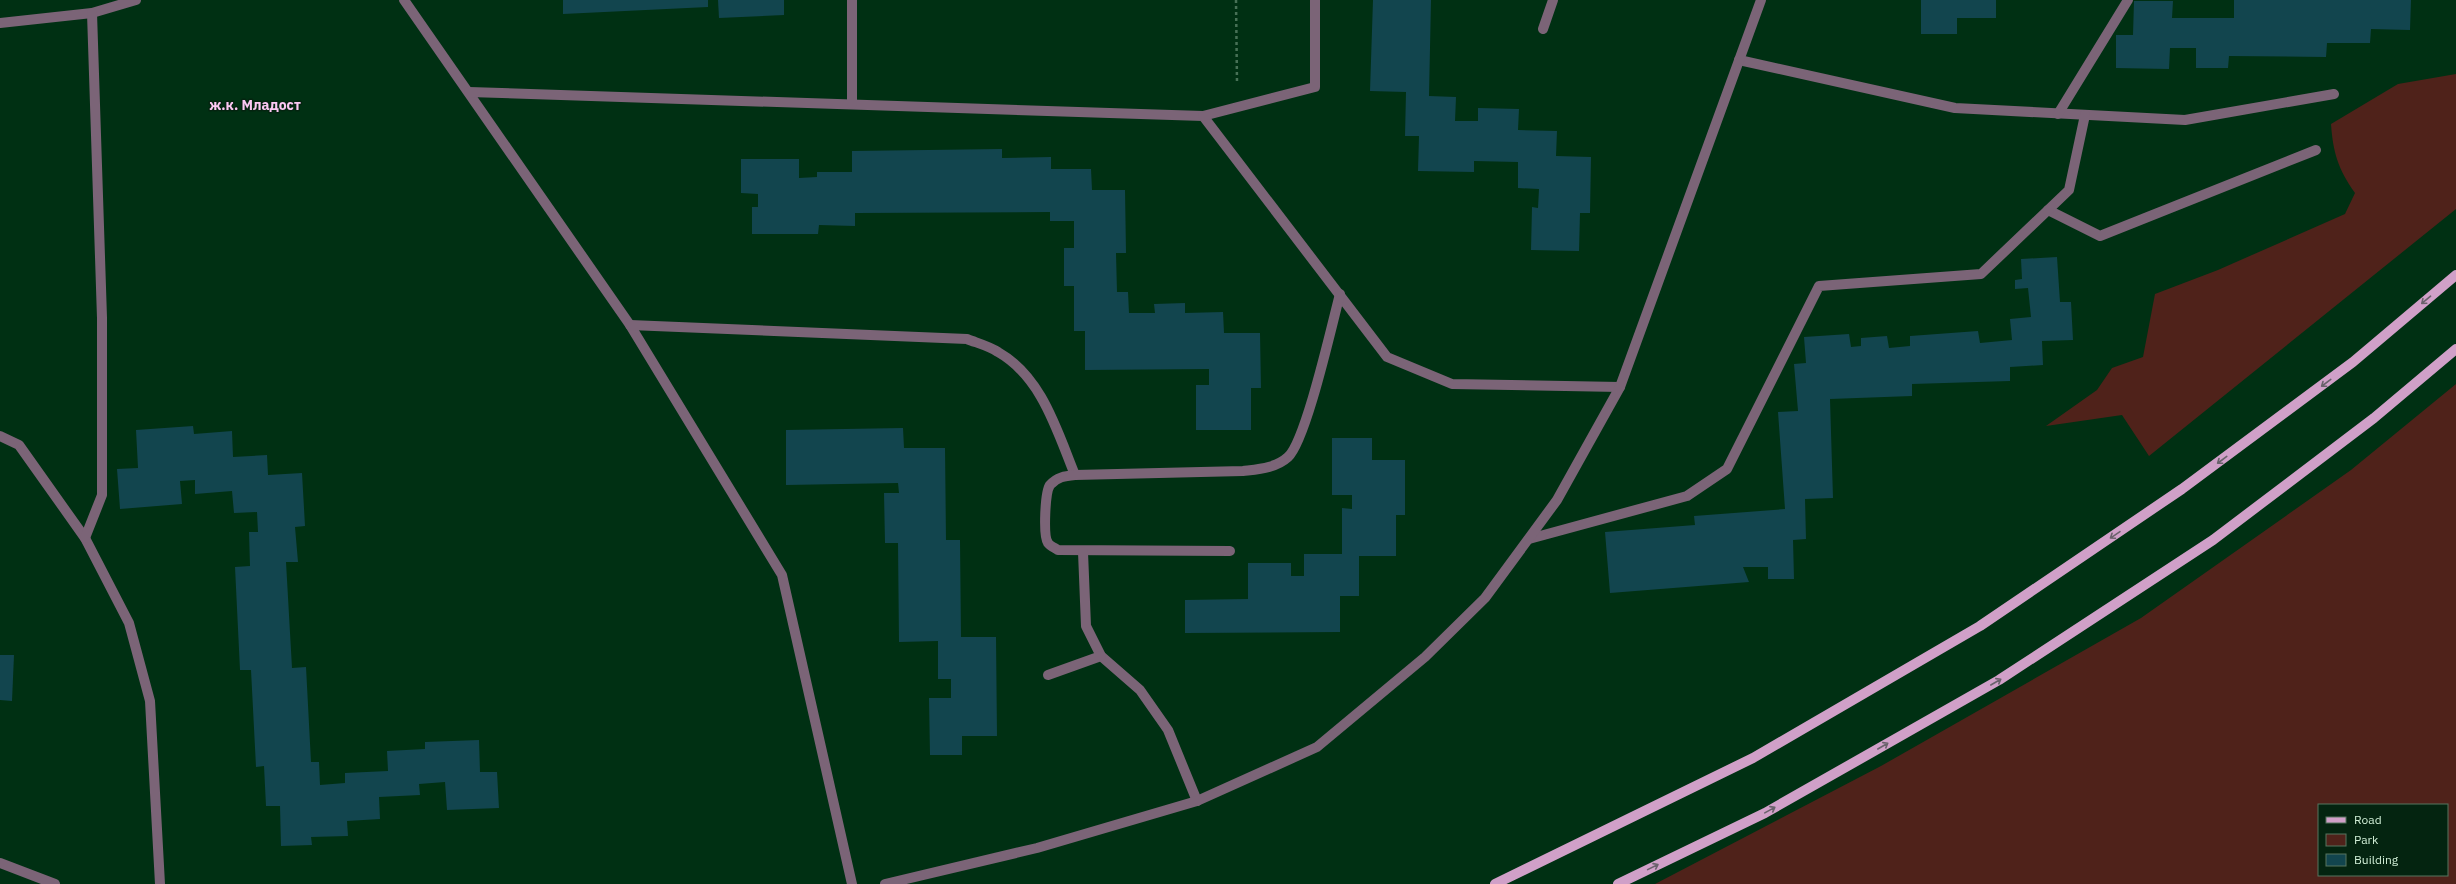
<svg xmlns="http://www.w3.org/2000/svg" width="2456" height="884" viewBox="0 0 2456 884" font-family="'IBM Plex Sans',sans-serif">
	<rect width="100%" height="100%" fill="#003013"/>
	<!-- green -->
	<g fill="#4f221a" fill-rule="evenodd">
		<path d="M2456,74V209L2149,456L2122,415L2046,426L2097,390L2112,368L2143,357L2155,294L2218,270L2345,214L2355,193C2338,169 2333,152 2331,124L2398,84Z"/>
		<path d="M2456,384V884H1655L1881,766L2141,618L2351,470ZM2319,805H2447V875H2319Z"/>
	</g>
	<!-- building -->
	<g fill="#12454e">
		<polygon points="563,0 708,0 708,7 563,14"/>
		<polygon points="718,0 784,0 784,15 719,18"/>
		<polygon points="1373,0 1431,0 1429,96 1456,97 1455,121 1478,121 1478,108 1519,109 1518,130 1557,131 1556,156 1591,157 1590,213 1580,213 1579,251 1531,250 1532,207 1538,208 1539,189 1518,188 1518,162 1474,161 1474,172 1418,171 1419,136 1405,136 1406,92 1370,91"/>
		<polygon points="1921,0 1996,0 1996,18 1957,18 1957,34 1921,34"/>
		<polygon points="2234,0 2411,0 2410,30 2371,29 2370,43 2327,43 2326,57 2229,56 2228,68 2196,68 2196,48 2170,48 2169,69 2116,68 2116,35 2133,35 2134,1 2173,1 2172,18 2234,18"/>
		<polygon points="1002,149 1002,158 1051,157 1051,169 1091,169 1092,190 1125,190 1126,253 1116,253 1117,292 1128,292 1129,313 1155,313 1154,304 1185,303 1185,313 1223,312 1224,333 1260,333 1261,388 1251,388 1251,430 1196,430 1196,385 1209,385 1209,369 1085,370 1085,331 1074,331 1074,286 1064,286 1064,248 1074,248 1074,221 1050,221 1050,212 855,213 855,226 819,225 818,234 752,234 752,207 758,207 758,194 741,193 741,159 799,159 799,178 817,177 817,172 852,172 852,151"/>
		<polygon points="2057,257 2060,302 2071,302 2073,340 2042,341 2043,365 2010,367 2010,381 1912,384 1912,396 1830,399 1833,498 1805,499 1806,539 1793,540 1794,579 1768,579 1768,567 1743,567 1749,582 1610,593 1605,532 1695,525 1694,516 1785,509 1778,412 1798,411 1794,364 1806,363 1804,337 1849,334 1851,347 1861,346 1861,338 1887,336 1889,348 1910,346 1910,336 1978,331 1980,343 2012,340 2010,319 2031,317 2028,288 2015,289 2015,280 2022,279 2021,259"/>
		<polygon points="193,426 194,434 232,431 233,457 267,455 268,475 302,473 305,526 295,527 298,562 286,562 292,668 306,667 311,762 319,762 320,785 345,783 345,773 388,771 387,751 425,749 425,742 479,740 480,772 497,772 499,808 447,810 445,782 419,784 420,795 379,797 380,819 347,821 348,836 311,837 312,845 281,846 280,806 266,806 264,766 256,767 251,670 240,670 235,567 250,566 249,532 258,532 257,512 234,513 232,491 195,494 195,480 180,481 182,504 120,509 117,469 138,468 136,430"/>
		<polygon points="903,428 904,448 945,448 946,540 960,540 961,637 996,637 997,736 962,736 962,755 930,755 929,698 951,698 951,679 938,679 938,641 899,642 898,543 885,543 884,493 899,493 898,483 786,485 786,430"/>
		<polygon points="1332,438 1372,438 1372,460 1405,460 1405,515 1396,515 1396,556 1359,556 1359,596 1340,596 1340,632 1185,633 1185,600 1248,599 1248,563 1291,563 1291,576 1304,576 1304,554 1342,554 1342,508 1352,509 1352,495 1332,495"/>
		<polygon points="0,655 14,655 12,701 0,700"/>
	</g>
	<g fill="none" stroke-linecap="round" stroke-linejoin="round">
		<!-- path -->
		<polyline stroke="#477156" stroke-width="2.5" stroke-dasharray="3 3" stroke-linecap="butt" points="1236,0 1237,83"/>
		<!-- minor -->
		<g stroke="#7b6477" stroke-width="10">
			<polyline points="404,0 630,325 782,575 852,884"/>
			<polyline points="0,23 92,13 136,0"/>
			<polyline points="1543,29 1553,0"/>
			<polyline points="1739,60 1955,108 2185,120 2334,94"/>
			<polyline points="469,92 1203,116 1387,357 1452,384 1620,387"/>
			<polyline points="852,104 852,0"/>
			<polyline points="2058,114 2128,0"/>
			<polyline points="1203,116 1315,87 1315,0"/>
			<polyline points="2048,210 2100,236 2316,150"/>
			<path d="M630,325L967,339C977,343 989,346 998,352C1042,377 1057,431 1075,475"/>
			<polyline points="0,436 19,445 85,538 129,623 150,701 160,884"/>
			<polyline points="85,538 102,495 102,318 92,13"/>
			<polyline points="1529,539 1687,496 1727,469 1819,286 1981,274 2069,190 2085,115"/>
			<path d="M1230,551L1058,550C1055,548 1050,546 1048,543C1043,536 1045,492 1050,485C1057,477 1065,476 1075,475L1243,471C1259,469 1276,468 1288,457C1306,441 1332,324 1340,294"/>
			<polyline points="1083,552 1086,626 1101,656 1140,690 1168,730 1197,801"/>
			<polyline points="1048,675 1101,656"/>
			<polyline points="0,863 55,884"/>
			<polyline points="885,884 1037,848 1197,801 1317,747 1425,657 1485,598 1557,500 1620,387 1761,0"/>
		</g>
		<!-- major -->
		<g stroke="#d0a0c8" stroke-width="10">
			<polyline points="1495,884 1753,758 1980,626 2182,489 2353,362 2456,275"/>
			<polyline points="1618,884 1765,813 1999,680 2213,540 2374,418 2456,349"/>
		</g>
	</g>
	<!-- one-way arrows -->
	<defs><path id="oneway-shaft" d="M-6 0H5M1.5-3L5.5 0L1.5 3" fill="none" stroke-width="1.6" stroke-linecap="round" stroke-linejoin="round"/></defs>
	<g stroke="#6a626c">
		<use href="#oneway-shaft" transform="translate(2426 300) rotate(140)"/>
		<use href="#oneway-shaft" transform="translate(2326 383) rotate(143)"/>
		<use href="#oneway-shaft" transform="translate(2222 460) rotate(143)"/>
		<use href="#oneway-shaft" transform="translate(2115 535) rotate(146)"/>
		<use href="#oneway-shaft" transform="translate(1996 682) rotate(-30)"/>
		<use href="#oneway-shaft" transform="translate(1883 746) rotate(-30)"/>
		<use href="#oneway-shaft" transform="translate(1770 810) rotate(-29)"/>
		<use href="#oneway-shaft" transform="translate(1653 867) rotate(-26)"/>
	</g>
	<g text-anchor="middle" stroke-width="3" stroke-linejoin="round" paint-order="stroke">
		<!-- neighbourhood labels -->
		<g font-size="14" font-weight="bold" fill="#fbc8f3" stroke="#042410">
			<text x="255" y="110">ж.к. Младост</text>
		</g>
	</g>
	<!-- legend -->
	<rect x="2318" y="804" width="130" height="72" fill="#042410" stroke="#56755f"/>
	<rect x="2326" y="817" width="20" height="6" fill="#d0a0c8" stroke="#56755f"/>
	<text x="2354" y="824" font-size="12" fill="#d0eed6">Road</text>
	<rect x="2326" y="834" width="20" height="12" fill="#4f221a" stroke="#56755f"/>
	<text x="2354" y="844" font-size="12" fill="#d0eed6">Park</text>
	<rect x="2326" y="854" width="20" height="12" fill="#12454e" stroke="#56755f"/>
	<text x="2354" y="864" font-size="12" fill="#d0eed6">Building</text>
</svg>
